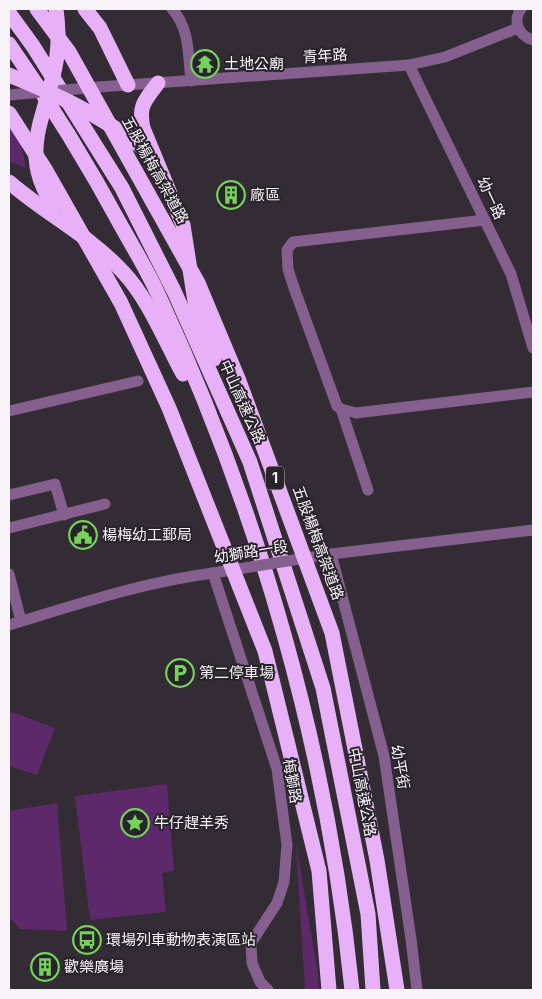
<svg xmlns="http://www.w3.org/2000/svg" width="542" height="999" viewBox="0 0 542 999" font-family="Inter,'Noto Sans TC',sans-serif">
	<rect width="100%" height="100%" fill="#332c35"/>
	<!-- green -->
	<g fill="#5e296b">
		<polygon points="9,123 20,138 26,168 9,161"/>
		<polygon points="9,711 55,728 37,775 9,766"/>
		<polygon points="167,784 174,871 162,873 166,912 90,920 75,796"/>
		<polygon points="57,803 67,931 20,929 9,917 9,811"/>
		<polygon points="296,844 318,974 319,990 305,990"/>
	</g>
	<g fill="none" stroke-linecap="round" stroke-linejoin="round">
		<!-- minor -->
		<g stroke="#855f8e" stroke-width="11">
			<path d="M172,9C190,28 188,56 191,81"/>
			<path d="M521,9C512,21 519,36 533,40"/>
			<polyline points="409,65 511,274 533,348"/>
			<polyline points="99,87 409,65 445,57 518,28"/>
			<polyline points="341,409 356,413 533,392"/>
			<polyline points="9,411 138,381"/>
			<polyline points="368,490 341,409 337,406 293,285 288,269 287,250 293,242 485,220"/>
			<polyline points="9,495 55,484 64,515"/>
			<polyline points="9,528 105,504"/>
			<polyline points="9,574 21,621"/>
			<path d="M9,625C76,605 143,582 213,573L277,769L287,845L284,882L277,903L251,943L252,963L260,982L268,990"/>
			<polyline points="417,990 411,939 384,756 331,554 533,530"/>
		</g>
		<!-- highway -->
		<g stroke="#e8b1f7" stroke-width="15">
			<polyline points="85,9 100,28 128,85"/>
			<polyline points="9,13 33,46 122,188 174,291 250,462 323,688 368,914 373,990"/>
			<path d="M9,44C51,104 89,166 124,231C136,252 148,272 158,294C259,511 328,752 352,990"/>
			<path d="M158,83C145,100 138,106 143,128L183,225L196,308L214,359"/>
			<path d="M9,182C46,214 90,236 123,272C148,298 165,341 183,374"/>
		</g>
		<!-- minor-bridge -->
		<g stroke="#855f8e" stroke-width="11">
			<polyline points="9,95 99,87"/>
			<polyline points="213,573 331,554"/>
		</g>
		<!-- highway-bridge -->
		<g stroke="#e8b1f7" stroke-width="15">
			<polyline points="37,9 69,52 198,283 239,381 332,633 377,860 397,990"/>
			<path d="M9,75C56,94 100,115 140,146"/>
			<polyline points="9,113 45,169 121,303 169,408 265,651 319,871 329,990"/>
			<path d="M54,206C15,150 50,112 57,55C59,40 58,24 56,9"/>
		</g>
	</g>
	<!-- icons -->
	<defs>
		<symbol id="temple-ring" viewBox="-11 -11 22 22"><circle r="9.5" fill="#29232b" stroke="#75d25a" stroke-width="1.5"/><path d="M0-6L5-2H3V0L6.5 2.5H4V6H1.5V3h-3V6H-4V2.5H-6.5L-3 0V-2H-5Z" fill="#75d25a"/></symbol>
		<symbol id="building-ring" viewBox="-11 -11 22 22"><circle r="9.5" fill="#29232b" stroke="#75d25a" stroke-width="1.5"/><path d="M-4-6H4V6H1V3H-1V6H-4ZM-2.5-4.3h1.7v1.8h-1.7ZM.8-4.3h1.7v1.8H.8ZM-2.5-1h1.7V.8h-1.7ZM.8-1h1.7V.8H.8Z" fill="#75d25a"/></symbol>
		<symbol id="civic-ring" viewBox="-11 -11 22 22"><circle r="9.5" fill="#29232b" stroke="#75d25a" stroke-width="1.5"/><path d="M-.6-6.5H3V-4.5H.6V-3L4-1V1h2V6H-6V1h2V-1L-.6-3ZM-1.2 2.5V6h2.4V2.5Z" fill="#75d25a"/></symbol>
		<symbol id="parking-ring" viewBox="-11 -11 22 22"><circle r="9.5" fill="#29232b" stroke="#75d25a" stroke-width="1.5"/><path d="M-3.5-5.5H1a3.5 3.5 0 0 1 0 7H-1V5.5H-3.5ZM-1-3.4V-.6H.8a1.4 1.4 0 0 0 0-2.8Z" fill="#75d25a"/></symbol>
		<symbol id="sight-ring" viewBox="-11 -11 22 22"><circle r="9.5" fill="#29232b" stroke="#75d25a" stroke-width="1.5"/><path d="M0-6L1.8-2.2L6-1.7L2.9 1.2L3.7 5.4L0 3.3L-3.7 5.4L-2.9 1.2L-6-1.7L-1.8-2.2Z" fill="#75d25a"/></symbol>
		<symbol id="bus-ring" viewBox="-11 -11 22 22"><circle r="9.5" fill="#29232b" stroke="#75d25a" stroke-width="1.5"/><path d="M-5-6H5V4H4V6H2V4H-2V6H-4V4H-5ZM-3.5-4V0h7V-4ZM-3.5 1.2v1.5H-2V1.2ZM2 1.2v1.5H3.5V1.2Z" fill="#75d25a"/></symbol>
	</defs>
	<g fill-rule="evenodd">
		<use href="#temple-ring" x="189" y="48" width="32" height="32"/>
		<use href="#building-ring" x="215" y="179" width="32" height="32"/>
		<use href="#civic-ring" x="67" y="519" width="32" height="32"/>
		<use href="#parking-ring" x="164" y="657" width="32" height="32"/>
		<use href="#sight-ring" x="119" y="807" width="32" height="32"/>
		<use href="#bus-ring" x="71" y="924" width="32" height="32"/>
		<use href="#building-ring" x="29" y="951" width="32" height="32"/>
	</g>
	<g text-anchor="middle" stroke-width="4" stroke-linejoin="round" paint-order="stroke">
		<!-- shield labels -->
		<rect fill="#29232b" stroke="#b9b5ba" stroke-width="1" x="266" y="466.5" width="18" height="23" rx="4"/>
		<g font-size="14" font-weight="bold" fill="#f7f3f8">
			<text x="275" y="483">1</text>
		</g>
		<!-- street labels -->
		<g font-size="15" fill="#f7f3f8" stroke="#29232b">
			<text transform="translate(325 56) rotate(-4)" y="5">青年路</text>
			<text transform="translate(155 170) rotate(61)" y="5">五股楊梅高架道路</text>
			<text transform="translate(491 198) rotate(65)" y="5">幼一路</text>
			<text transform="translate(242 402) rotate(66)" y="5">中山高速公路</text>
			<text transform="translate(318 543) rotate(70)" y="5">五股楊梅高架道路</text>
			<text transform="translate(251 552) rotate(-9)" y="5">幼獅路一段</text>
			<text transform="translate(400 767) rotate(80)" y="5">幼平街</text>
			<text transform="translate(292 781) rotate(80)" y="5">梅獅路</text>
			<text transform="translate(362 792) rotate(79)" y="5">中山高速公路</text>
		</g>
		<!-- poi labels -->
		<g font-size="15" fill="#f7f3f8" stroke="#29232b" text-anchor="start">
			<text x="224" y="69">土地公廟</text>
			<text x="250" y="200">廠區</text>
			<text x="102" y="540">楊梅幼工郵局</text>
			<text x="199" y="678">第二停車場</text>
			<text x="154" y="828">牛仔趕羊秀</text>
			<text x="106" y="945">環場列車動物表演區站</text>
			<text x="64" y="972">歡樂廣場</text>
		</g>
	</g>
	<!-- border -->
	<rect width="542" height="999" fill="none" stroke="#f7f3f8" stroke-width="20"/>
</svg>
